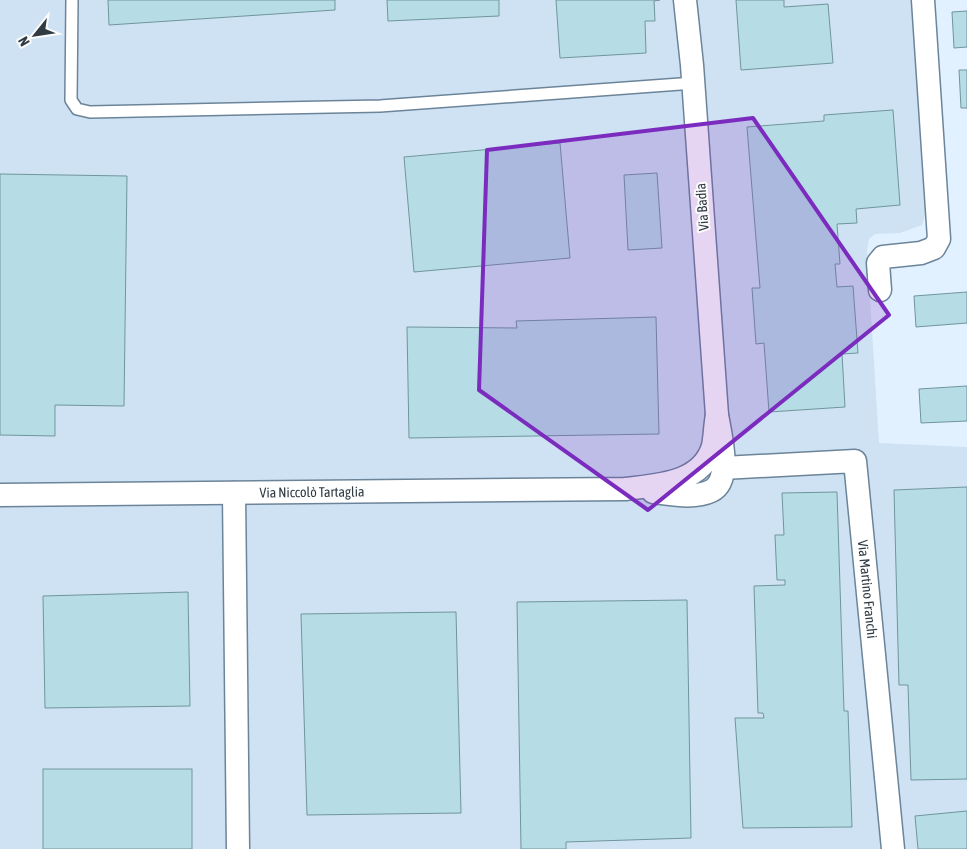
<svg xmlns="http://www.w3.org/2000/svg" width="967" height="849" viewBox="0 0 967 849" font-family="'Asap Condensed',sans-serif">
	<rect width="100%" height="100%" fill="#e1f1ff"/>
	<!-- built -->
	<polygon fill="#cee2f3" points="0,0 913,0 928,206 922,225 900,233 875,234 869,239 867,250 879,443 967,447 967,849 0,849"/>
	<!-- building -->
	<g fill="#b6dde5" stroke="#70959d">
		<polygon points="108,0 335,0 335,10 109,25"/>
		<polygon points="387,0 499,0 499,16 388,21"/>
		<polygon points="556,0 660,0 654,1 655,21 645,21 646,53 560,58"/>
		<polygon points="736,0 784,0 784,7 828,4 833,63 741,70"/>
		<polygon points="967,11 967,47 954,48 952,12"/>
		<polygon points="959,70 967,70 967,108 961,108"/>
		<polygon points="893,110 900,205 856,209 857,223 837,224 840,264 835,264 837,287 853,286 858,353 842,354 845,407 769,412 764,343 756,344 752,288 760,288 747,127 824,121 824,115"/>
		<polygon points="560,143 570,258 414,272 404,157"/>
		<polygon points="657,173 662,248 628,250 624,175"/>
		<polygon points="0,174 127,176 124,406 55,405 55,436 0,435"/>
		<polygon points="967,292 967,323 916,327 914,296"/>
		<polygon points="656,317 659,434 409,438 407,327 517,328 516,321"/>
		<polygon points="967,386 967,421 921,423 919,389"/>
		<polygon points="967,487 967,779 911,780 908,685 899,685 894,490"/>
		<polygon points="837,492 844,711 848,711 852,827 743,828 735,718 764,718 763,713 758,713 754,586 785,585 785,580 777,580 775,535 784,535 782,493"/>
		<polygon points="188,592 190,706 45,708 43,596"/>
		<polygon points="687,600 691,838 566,842 566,849 521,849 517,602"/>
		<polygon points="456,612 461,813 307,815 301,614"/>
		<rect x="43" y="769" width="149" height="80"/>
		<polygon points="967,811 967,849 918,849 915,816"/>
	</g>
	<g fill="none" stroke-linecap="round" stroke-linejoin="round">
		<defs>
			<polyline id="lane" points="72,0 71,100 77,109 90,112 380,106 694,83"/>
			<g id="street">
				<polyline points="880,290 878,263 883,257 921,253 934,248 939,239 923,0"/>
				<path id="s1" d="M723,468L855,461L893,849"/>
				<path d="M653,492C671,494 694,499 711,491C733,481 720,433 717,415L692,65L685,0"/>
				<polyline points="234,493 238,849"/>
				<path id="s2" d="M0,495L625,489C657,485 702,484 713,446C715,436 715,425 717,415"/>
			</g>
		</defs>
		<!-- lane casing -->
		<use href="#lane" stroke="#6c8499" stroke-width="14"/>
		<!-- street casing -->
		<use href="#street" stroke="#6c8499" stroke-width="25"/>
		<!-- lane -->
		<use href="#lane" stroke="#fff" stroke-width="11"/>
		<!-- street -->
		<use href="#street" stroke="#fff" stroke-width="22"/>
	</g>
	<!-- marked area -->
	<path fill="#7b2cbf" fill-opacity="0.2" stroke="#7b2cbf" stroke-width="4" stroke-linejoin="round" d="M753,118L889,315L648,510L479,390L487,150Z"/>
	<g text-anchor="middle" stroke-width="4" stroke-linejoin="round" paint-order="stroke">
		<!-- street labels -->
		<g font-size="14" fill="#2f3a43" stroke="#fcfcfc">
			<text transform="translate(702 207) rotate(-94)" y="5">Via Badia</text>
			<text dy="5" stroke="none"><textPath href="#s2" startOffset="312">Via Niccolò Tartaglia</textPath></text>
			<text dy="5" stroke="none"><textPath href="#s1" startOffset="261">Via Martino Franchi</textPath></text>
		</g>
	</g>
	<!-- north arrow -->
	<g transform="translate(35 35) rotate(240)" stroke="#fcfcfc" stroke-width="4" paint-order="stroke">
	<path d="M0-4L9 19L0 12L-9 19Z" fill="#2f3a43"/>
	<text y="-8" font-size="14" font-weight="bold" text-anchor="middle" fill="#2f3a43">N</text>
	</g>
</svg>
